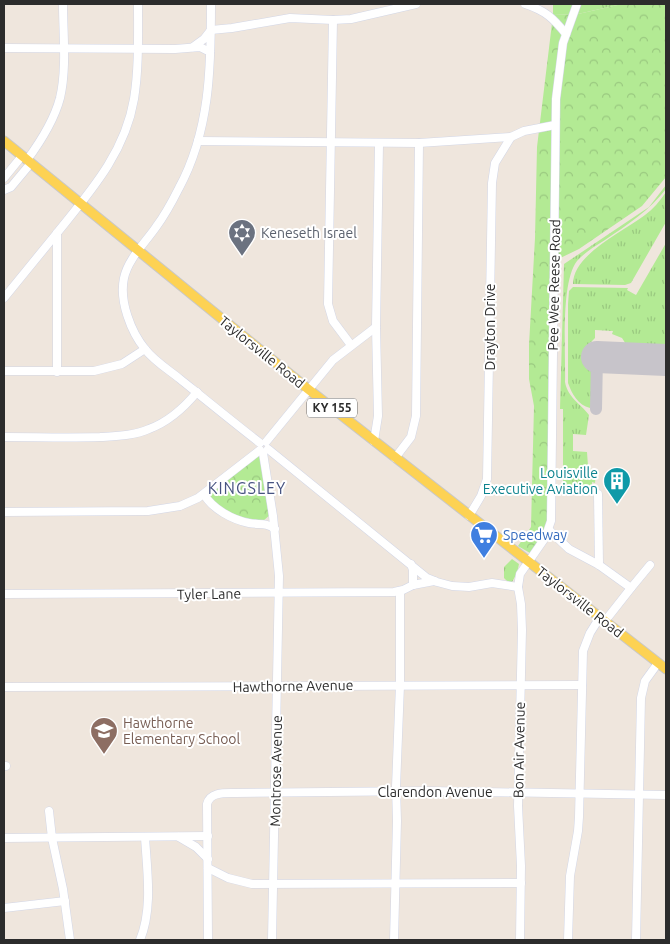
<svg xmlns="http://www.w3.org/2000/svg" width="670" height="944" viewBox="0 0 670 944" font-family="Ubuntu,sans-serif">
	<defs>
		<pattern id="grass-tufts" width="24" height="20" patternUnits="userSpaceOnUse" patternTransform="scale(1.25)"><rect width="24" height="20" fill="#b3ea94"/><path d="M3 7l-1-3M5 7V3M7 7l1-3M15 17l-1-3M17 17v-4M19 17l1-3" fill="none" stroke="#9ac980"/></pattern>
		<pattern id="forest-crowns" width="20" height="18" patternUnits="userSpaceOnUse" patternTransform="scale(1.25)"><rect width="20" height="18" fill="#b3ea94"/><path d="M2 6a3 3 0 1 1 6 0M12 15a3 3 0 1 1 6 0" fill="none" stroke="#9ac980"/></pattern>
	</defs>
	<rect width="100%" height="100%" fill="#efe6dd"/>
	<!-- grass -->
	<g fill="url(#grass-tufts)">
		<polygon points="553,4 622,4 578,14 553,15"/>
		<path d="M666,185V189C650,210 627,225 605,240C595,246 584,253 577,261C560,283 566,354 565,382C568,398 580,403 589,415L586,435L573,434V451L587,452L588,466L596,473L595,483L592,482V486H585L584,490H563V409H560L564,264L649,207Z"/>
		<path d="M666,192V222L631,283L625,285L573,284C573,254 623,232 645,215C653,209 660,201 666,192Z"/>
		<path d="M666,243V350L629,349L622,338L612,334L613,331L595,330V338L589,344L586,355L587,362L593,372L591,405L590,408C578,405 572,394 568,383V304L569,291L573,287L628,288L627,290L636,295Z"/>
		<polygon points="512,559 519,564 517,573 512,582 508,582 504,578 504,567"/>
	</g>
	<!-- forest -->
	<g fill="url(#forest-crowns)">
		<polygon points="622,4 666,4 666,177 642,206 579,249 550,263 549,494 546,534 530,553 518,546 531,527 534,406 529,379 529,345 535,238 537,147 553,15 578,14"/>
		<path d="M259,454L261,455L271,514L263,521C248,521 213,511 208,494Z"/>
	</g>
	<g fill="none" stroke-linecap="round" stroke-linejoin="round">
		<!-- taxiway -->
		<polyline stroke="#c7c4ca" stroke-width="12" points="596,409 597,357"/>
		<!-- runway -->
		<polyline stroke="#c7c4ca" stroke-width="32" points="597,357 666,360"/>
		<defs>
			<g id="minor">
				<path d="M211,4C211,67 210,131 179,188C172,202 165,215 156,227C145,243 128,259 124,278C119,301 131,332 145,349C154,361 169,370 180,379C206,400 233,422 260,443"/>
				<path d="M525,4C546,11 553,18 566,34"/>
				<polyline points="333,20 328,304 333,321 351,345"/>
				<polyline points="193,47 204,39 211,30 232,28 290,18 333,20 351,19 416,4"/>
				<polyline points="4,48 175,49 200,47 210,52"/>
				<polyline points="198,141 419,143 511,137 524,131 555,125"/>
				<path d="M27,160C41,141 54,121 60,98C67,68 63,34 63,4"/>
				<polyline points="4,178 22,156"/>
				<polyline points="4,190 11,187 31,163"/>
				<path d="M4,298C22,276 39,255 57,233C90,192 125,153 134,99C139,68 138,35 138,4"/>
				<polyline points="4,371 94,371 122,364 145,349"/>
				<polyline points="57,372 57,233"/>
				<path d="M4,437C36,437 68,438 100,437C116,436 133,436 149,429C168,422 183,409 197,392"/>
				<polyline points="374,441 378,416 376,327 379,144"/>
				<polyline points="266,442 333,360 376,327"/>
				<polyline points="268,449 427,578 437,582 452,586 469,587 492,583 518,587"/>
				<polyline points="263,453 273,516 279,576 272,940"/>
				<polyline points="395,458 411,437 416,416 419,143"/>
				<path d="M204,494C212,509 233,520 249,523C260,525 266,522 275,529"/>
				<polyline points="598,494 599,565"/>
				<polyline points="4,512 148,511 180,506 198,498 260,450"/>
				<polyline points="469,516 481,496 487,479 492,183 495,163 511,137"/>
				<polyline points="549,530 569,549 599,565 631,588 650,565"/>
				<polyline points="411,564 413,570 413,585"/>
				<polyline points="4,594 394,592 403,590 413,585 434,581"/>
				<polyline points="605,621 631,588"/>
				<polyline points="4,687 582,685"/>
				<polyline points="4,766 6,766"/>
				<polyline points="49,811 52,838 63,889 70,940"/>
				<polyline points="179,837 196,847 208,859"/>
				<polyline points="4,838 208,836"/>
				<polyline points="208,868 228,878 252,884 521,883"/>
				<polyline points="4,908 65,901"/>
				<path d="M140,940C153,908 147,871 145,837"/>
				<path d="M208,940L207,804C210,792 224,793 235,793L428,791L666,795"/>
				<polyline points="394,940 397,821 396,787 400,685 400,591"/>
				<polyline points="520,940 521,866 518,806 522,630 521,604 518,587 520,574 545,538 551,521 556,99 563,43 577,4"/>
				<polyline points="568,940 570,876 578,831 579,817 583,651 590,633 600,617"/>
				<polyline points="636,940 641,698 645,681 658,663"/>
			</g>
			<polyline id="major" points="4,141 308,389 666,669"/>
		</defs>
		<!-- minor casing -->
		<use href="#minor" stroke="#d2d6e6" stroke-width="9"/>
		<!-- major casing -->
		<use href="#major" stroke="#c8c8c8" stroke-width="11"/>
		<!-- minor -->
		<use href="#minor" stroke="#fff" stroke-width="8"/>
		<!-- major -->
		<use href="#major" stroke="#fdd253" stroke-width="9"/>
	</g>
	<!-- icons -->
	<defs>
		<symbol id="synagogue-pin" viewBox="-11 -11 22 30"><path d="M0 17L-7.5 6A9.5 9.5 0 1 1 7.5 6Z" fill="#6b7280" stroke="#fff"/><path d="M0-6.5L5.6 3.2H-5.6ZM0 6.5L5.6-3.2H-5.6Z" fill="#fff"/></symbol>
		<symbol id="building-pin" viewBox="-11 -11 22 30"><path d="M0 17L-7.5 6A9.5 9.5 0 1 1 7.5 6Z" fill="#0f9aa8" stroke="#fff"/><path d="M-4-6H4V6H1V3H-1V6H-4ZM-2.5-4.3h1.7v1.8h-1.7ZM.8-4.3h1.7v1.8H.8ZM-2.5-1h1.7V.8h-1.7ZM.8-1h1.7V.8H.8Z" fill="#fff"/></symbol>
		<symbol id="supermarket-pin" viewBox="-11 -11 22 30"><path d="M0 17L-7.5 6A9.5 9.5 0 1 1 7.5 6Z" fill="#3f7fe0" stroke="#fff"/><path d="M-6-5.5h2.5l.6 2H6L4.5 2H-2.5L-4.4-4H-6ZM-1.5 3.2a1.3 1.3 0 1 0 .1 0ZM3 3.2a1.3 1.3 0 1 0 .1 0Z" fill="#fff"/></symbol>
		<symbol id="school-pin" viewBox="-11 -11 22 30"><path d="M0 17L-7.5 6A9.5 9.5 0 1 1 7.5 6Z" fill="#8d6e63" stroke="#fff"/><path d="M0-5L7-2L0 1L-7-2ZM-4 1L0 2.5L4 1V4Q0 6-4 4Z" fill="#fff"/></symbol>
	</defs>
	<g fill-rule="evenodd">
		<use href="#synagogue-pin" x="226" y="217" width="32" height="43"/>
		<use href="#building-pin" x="601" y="465" width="32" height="43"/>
		<use href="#supermarket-pin" x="468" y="519" width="32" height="43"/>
		<use href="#school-pin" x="88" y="715" width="32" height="43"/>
	</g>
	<g text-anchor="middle" stroke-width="4" stroke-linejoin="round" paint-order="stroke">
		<!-- shield labels -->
		<rect fill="#fff" stroke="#6b6b6b" stroke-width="1" x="307" y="398.5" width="50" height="19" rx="4"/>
		<g font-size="12" font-weight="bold" fill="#2c2c2c">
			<text x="332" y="412">KY 155</text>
		</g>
		<!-- worship labels -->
		<g font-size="14" fill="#5b616d" stroke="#fff" text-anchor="start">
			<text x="261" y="238">Keneseth Israel</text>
		</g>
		<!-- street labels -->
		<g font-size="14" fill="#2c2c2c" stroke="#fff">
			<text transform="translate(554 285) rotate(-89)" y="5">Pee Wee Reese Road</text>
			<text transform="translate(490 327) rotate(-90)" y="5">Drayton Drive</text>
			<text transform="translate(262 352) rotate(39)" y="5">Taylorsville Road</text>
			<text transform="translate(209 594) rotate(-1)" y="5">Tyler Lane</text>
			<text transform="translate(580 602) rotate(38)" y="5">Taylorsville Road</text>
			<text transform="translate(293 686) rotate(-1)" y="5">Hawthorne Avenue</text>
			<text transform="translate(519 750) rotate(-89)" y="5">Bon Air Avenue</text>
			<text transform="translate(276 771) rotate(-89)" y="5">Montrose Avenue</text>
			<text x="435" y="797">Clarendon Avenue</text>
		</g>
		<!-- culture labels -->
		<g font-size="14" fill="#0d838f" stroke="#fff" text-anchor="end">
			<text x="598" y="478">Louisville<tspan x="598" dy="16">Executive Aviation</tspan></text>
		</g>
		<!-- shop labels -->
		<g font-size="14" fill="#366cbe" stroke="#fff" text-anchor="start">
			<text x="503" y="540">Speedway</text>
		</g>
		<!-- education labels -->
		<g font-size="14" fill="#785e54" stroke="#fff" text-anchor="start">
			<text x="123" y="728">Hawthorne<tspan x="123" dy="16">Elementary School</tspan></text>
		</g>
		<!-- quarter labels -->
		<g font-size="16" letter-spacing="1" fill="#475381" stroke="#fff">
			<text x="247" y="494">KINGSLEY</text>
		</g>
	</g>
	<!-- border -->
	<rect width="670" height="944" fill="none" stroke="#2c2c2c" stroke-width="10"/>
</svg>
